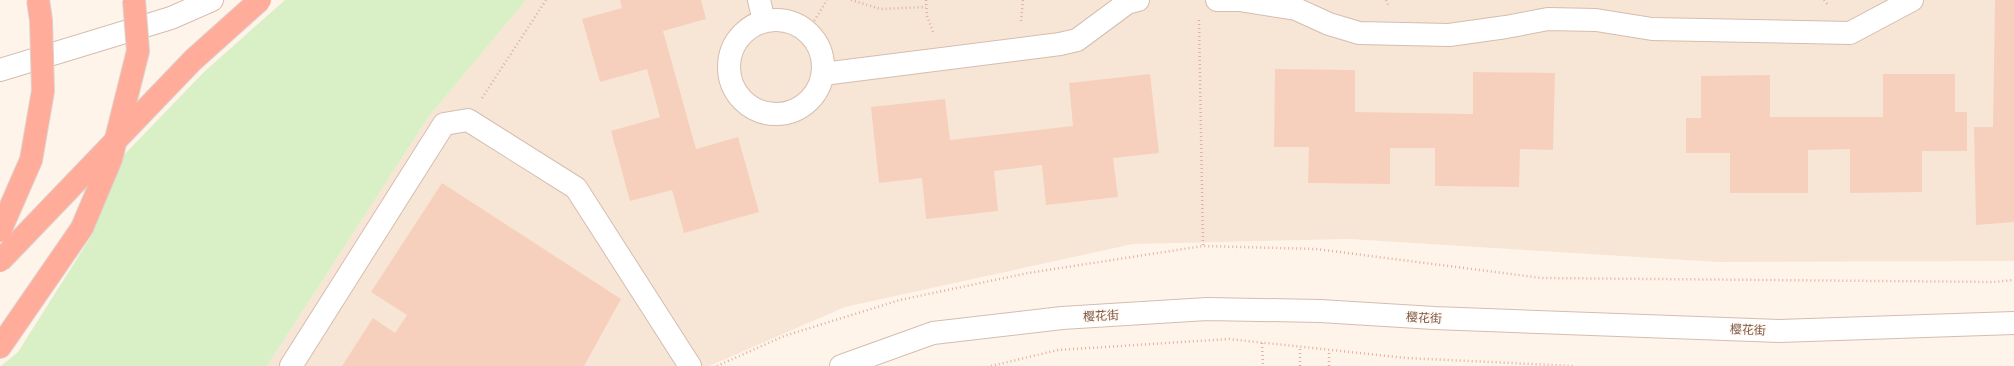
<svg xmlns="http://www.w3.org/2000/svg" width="2014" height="366" viewBox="0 0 2014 366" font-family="Raleway,'Noto Sans SC',sans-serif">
	<rect width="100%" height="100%" fill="#fff4e9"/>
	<!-- residential -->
	<polygon fill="#f7e6d6" points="526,0 2014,0 2014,261 1718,262 1349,239 1133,244 845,307 709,366 267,366 429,116"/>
	<!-- green -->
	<polygon fill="#d9efc5" points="285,0 526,0 429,116 267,366 1,366 18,352 92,235 120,159 204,72"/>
	<!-- building -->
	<g fill="#f7d0bd">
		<polygon points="620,0 701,0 706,19 663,31 696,149 738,137 759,212 684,233 672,190 630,201 611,131 660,117 647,69 600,82 582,19 622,8"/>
		<polygon points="1995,0 2014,0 2014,222 1976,225 1974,127 1993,127"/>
		<polygon points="1275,69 1355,70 1355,112 1473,114 1473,72 1555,73 1553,150 1520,149 1519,187 1435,186 1435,148 1390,148 1390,184 1308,183 1309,147 1274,147"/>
		<polygon points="1150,74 1159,153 1113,158 1118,197 1046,205 1042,165 994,171 998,211 926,219 922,178 879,183 871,107 945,99 950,140 1073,126 1069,83"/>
		<polygon points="1883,74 1955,74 1955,112 1967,112 1967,151 1922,151 1922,192 1850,193 1850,149 1808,150 1808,193 1730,193 1730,153 1686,153 1686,118 1701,118 1701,76 1770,75 1770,117 1883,117"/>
		<polygon points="442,183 621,299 584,366 342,366 373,318 395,333 407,315 371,292"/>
	</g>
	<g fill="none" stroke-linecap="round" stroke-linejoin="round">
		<defs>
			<g id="minor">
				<polyline points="759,0 764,21"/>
				<polyline points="1217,0 1239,0 1296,9 1329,24 1359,33 1449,35 1506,27 1548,19 1596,20 1652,29 1850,33 1912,0"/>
				<circle cx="776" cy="67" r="47"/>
				<polyline points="0,70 171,18 212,0"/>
				<polyline points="823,74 1060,44 1077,40 1127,3 1138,0"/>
				<polyline points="291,366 444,124 468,120 576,188 690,366"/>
				<polyline points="841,366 933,333 1062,318 1207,309 1320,311 1434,318 1779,331 2014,323"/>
			</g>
			<polyline id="highway" points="0,347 82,228"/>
		</defs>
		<!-- minor casing -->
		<use href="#minor" stroke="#d5bdaf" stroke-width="24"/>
		<!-- highway casing -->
		<use href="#highway" stroke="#ddd3cf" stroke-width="24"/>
		<!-- path -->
		<g stroke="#deb29f" stroke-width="2.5" stroke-dasharray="1 3" stroke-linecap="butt">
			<polyline points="851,0 881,9 926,7"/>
			<polyline points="926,0 927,16 933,32"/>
			<polyline points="1386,0 1389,7"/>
			<polyline points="1824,0 1829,6"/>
			<polyline points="1199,20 1203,246"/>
			<polyline points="1021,21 1023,0"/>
			<polyline points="808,31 827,0"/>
			<polyline points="482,98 546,0"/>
			<polyline points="1262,343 1263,366"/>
			<polyline points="717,366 784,336 900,300 1028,273 1203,246 1316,249 1542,278 1993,282 2014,280"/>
			<polyline points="991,366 1058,350 1229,339 1406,358 1573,366"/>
			<polyline points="1300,366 1300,347"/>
			<polyline points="1329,366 1329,350"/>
		</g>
		<!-- minor -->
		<use href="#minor" stroke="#fff" stroke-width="22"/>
		<!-- highway -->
		<use href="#highway" stroke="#ffac9a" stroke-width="22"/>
		<defs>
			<g id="highway-bridge">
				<polyline points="82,228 111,159 138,51 134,0"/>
				<polyline points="0,231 31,160 43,91 41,20 38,0"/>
				<polyline points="0,261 193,60 260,0"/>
			</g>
		</defs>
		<!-- highway-bridge casing -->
		<use href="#highway-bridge" stroke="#ddd3cf" stroke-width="24" stroke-linecap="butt"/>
		<!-- highway-bridge -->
		<use href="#highway-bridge" stroke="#ffac9a" stroke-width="22"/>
	</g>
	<g text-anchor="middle" stroke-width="3" stroke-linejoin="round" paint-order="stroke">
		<!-- street labels -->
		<g font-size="12" fill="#7d5748" stroke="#fff9f2">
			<text transform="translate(1101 316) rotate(-3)" y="4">樱花街</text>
			<text transform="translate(1424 318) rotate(3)" y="4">樱花街</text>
			<text transform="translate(1748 330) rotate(2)" y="4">樱花街</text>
		</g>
	</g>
</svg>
